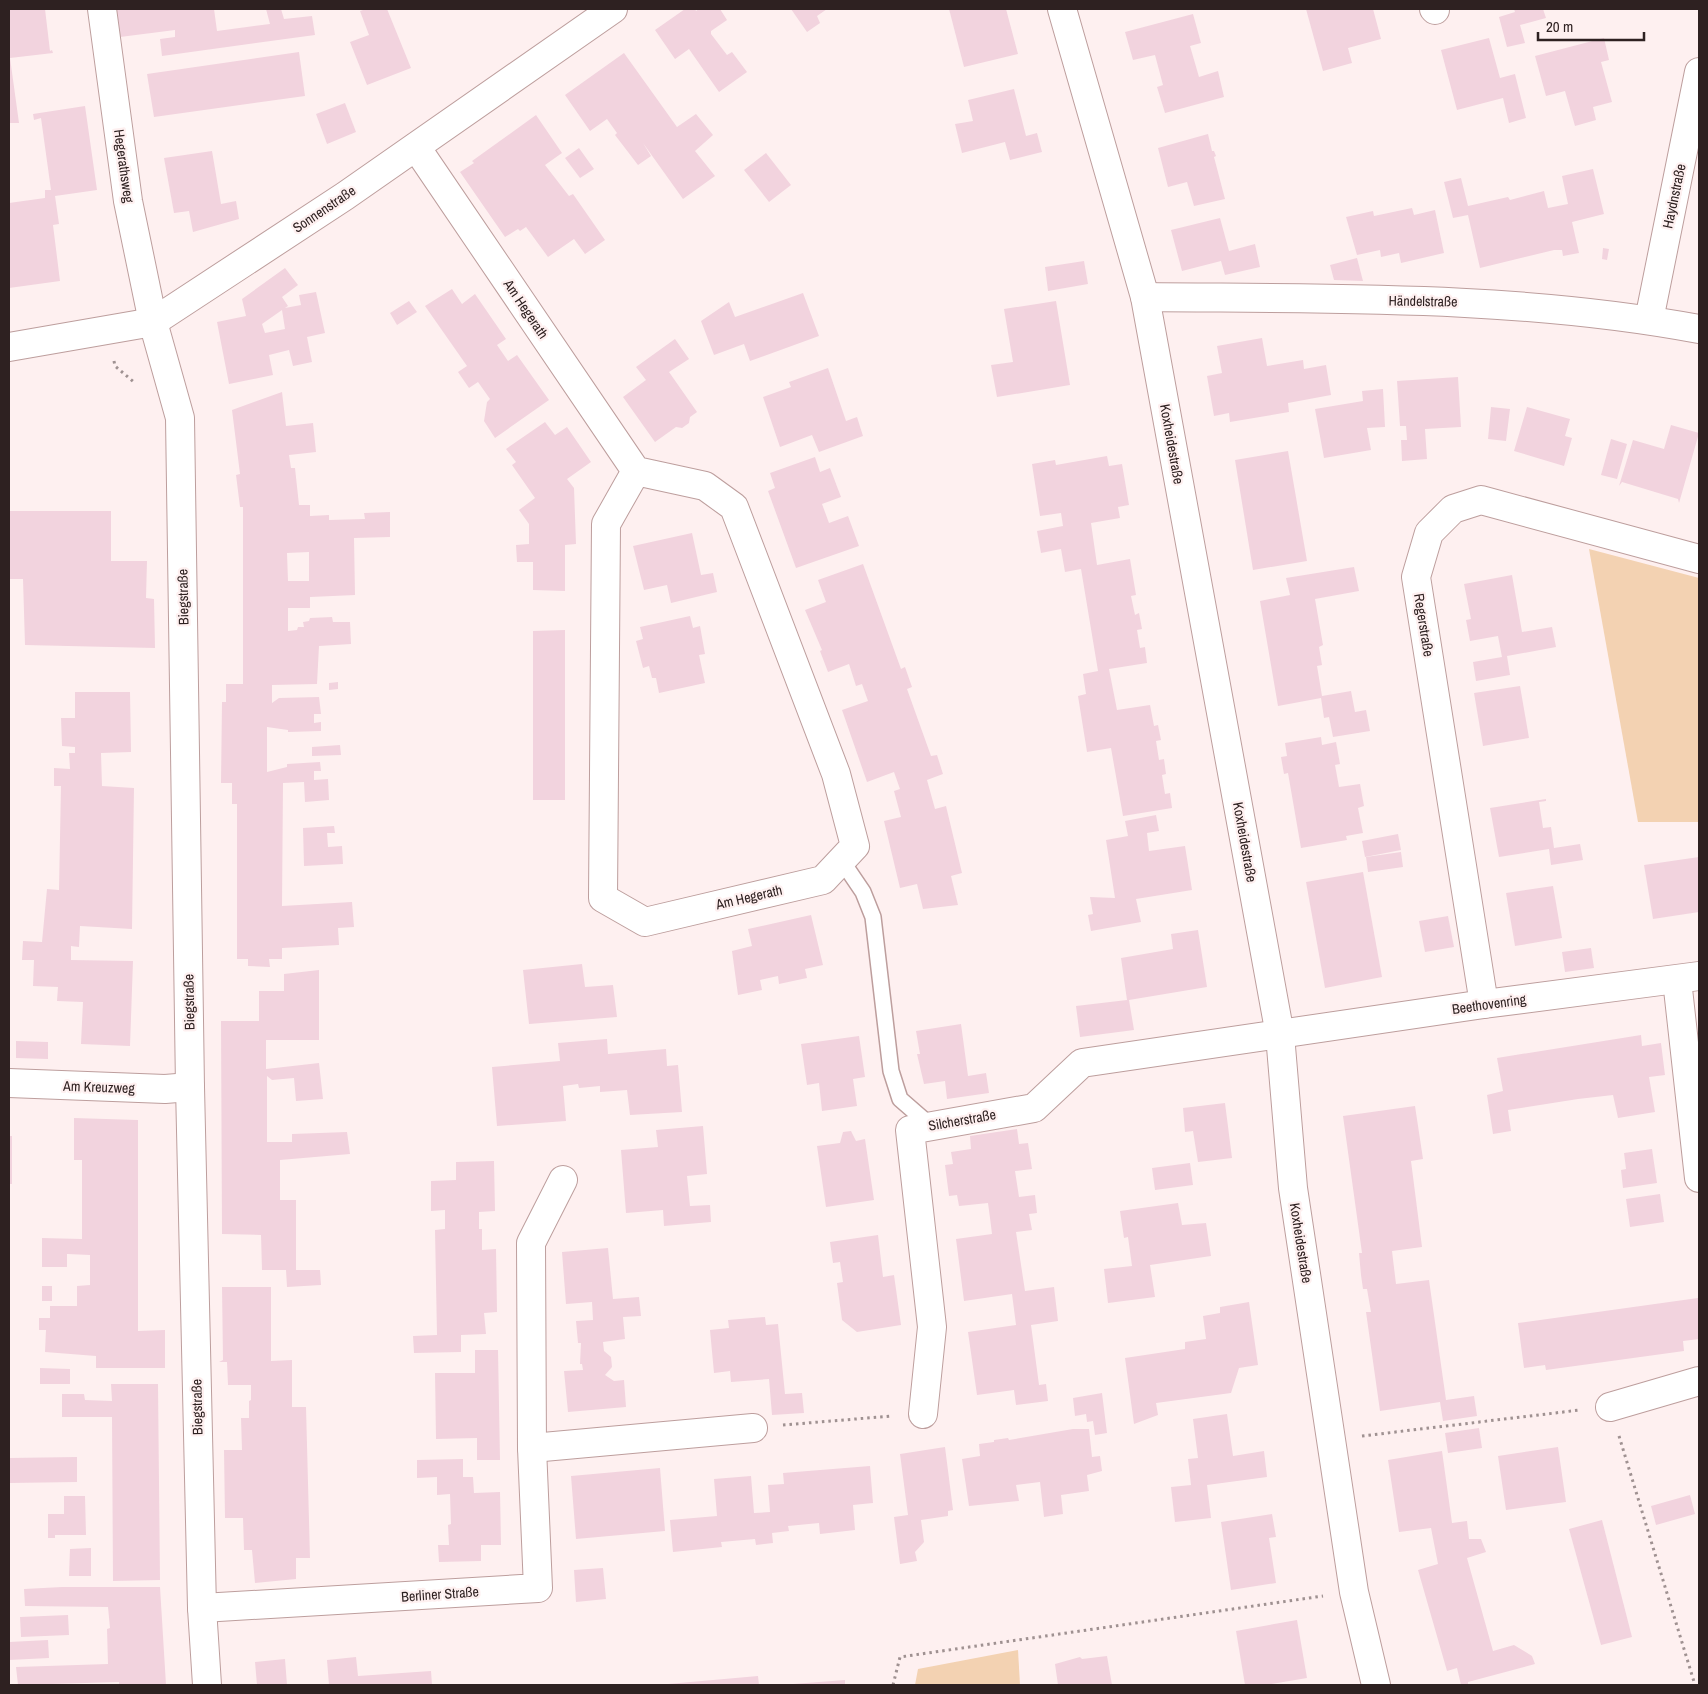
<svg xmlns="http://www.w3.org/2000/svg" width="1708" height="1694" viewBox="0 0 1708 1694" font-family="'Archivo Narrow',sans-serif">
	<rect width="100%" height="100%" fill="#fef0f0"/>
	<!-- green -->
	<g fill="#f3d2b2">
		<polygon points="1589,549 1699,578 1699,822 1638,822"/>
		<polygon points="1018,1650 1020,1685 915,1685 918,1669"/>
	</g>
	<!-- building -->
	<g fill="#f2d3de" fill-rule="evenodd">
		<polygon points="9,9 45,9 50,51 52,50 53,53 10,58 19,123 9,123"/>
		<polygon points="116,9 214,9 217,31 270,24 266,9 281,9 284,19 312,16 315,35 162,56 160,39 175,37 175,30 120,37"/>
		<polygon points="366,9 387,9 411,68 367,85 350,42 369,35 360,11"/>
		<polygon points="685,9 695,9 696,11 699,9 720,9 727,20 711,31 711,34 727,55 732,52 747,72 719,92 689,49 675,59 655,30"/>
		<polygon points="791,9 827,9 817,16 820,23 807,32"/>
		<polygon points="949,9 1006,9 1018,54 964,67"/>
		<polygon points="1306,9 1373,9 1381,39 1348,48 1352,63 1323,71"/>
		<polygon points="1514,9 1543,9 1546,18 1520,25 1525,43 1507,47 1499,17 1515,12"/>
		<polygon points="1193,14 1201,43 1190,46 1199,77 1218,71 1224,97 1165,113 1157,87 1163,85 1155,55 1133,60 1125,32"/>
		<polygon points="1489,38 1500,78 1515,74 1526,118 1509,123 1503,98 1457,110 1441,50"/>
		<polygon points="1604,38 1609,60 1601,62 1612,102 1593,107 1596,120 1575,126 1565,91 1546,96 1535,56"/>
		<polygon points="299,52 305,96 154,117 147,74"/>
		<polygon points="624,53 677,127 696,114 713,135 695,151 715,176 683,199 643,143 651,156 638,165 615,135 617,133 607,119 590,131 565,95"/>
		<polygon points="1014,89 1026,136 1037,133 1042,152 1010,160 1005,142 962,153 955,124 973,121 968,100"/>
		<polygon points="345,103 356,132 327,144 316,114"/>
		<polygon points="85,106 97,190 55,196 59,224 53,225 60,281 9,288 9,203 45,198 45,190 51,190 41,118 34,120 33,114"/>
		<polygon points="536,115 562,153 545,165 569,196 573,194 605,240 585,254 574,239 548,257 526,227 520,231 518,229 505,237 460,172 474,163 472,161"/>
		<polygon points="1208,134 1212,151 1214,151 1216,156 1214,157 1225,199 1194,206 1187,182 1168,187 1158,148"/>
		<polygon points="579,148 594,169 580,178 565,158"/>
		<polygon points="212,151 221,204 236,201 239,219 193,232 189,211 174,213 164,158"/>
		<polygon points="766,153 791,185 769,202 744,170"/>
		<polygon points="1593,169 1604,214 1572,222 1579,253 1563,256 1562,250 1554,250 1480,268 1468,215 1453,218 1444,182 1461,178 1468,206 1508,197 1510,200 1544,191 1548,208 1568,204 1562,176"/>
		<polygon points="1412,208 1414,215 1435,210 1444,253 1401,263 1399,253 1381,257 1380,250 1357,255 1346,217 1373,211 1374,216"/>
		<polygon points="1220,218 1229,251 1255,244 1260,267 1225,275 1221,261 1182,271 1171,230"/>
		<polygon points="1603,248 1609,249 1607,260 1602,259"/>
		<polygon points="1357,258 1363,281 1334,280 1330,265"/>
		<polygon points="1084,261 1088,284 1048,291 1045,267"/>
		<path d="M285,268L298,285L282,297L288,306L285,308L301,305L299,295L316,292L325,333L307,337L312,362L293,366L289,350L269,355L273,375L229,384L217,322L246,316L242,299ZM282,310L285,329L265,333L262,324Z"/>
		<polygon points="452,289 462,304 475,294 506,339 497,345 508,361 517,355 549,400 495,438 484,421 487,402 490,399 478,382 469,388 458,372 467,366 425,306"/>
		<polygon points="803,293 819,336 750,361 744,344 714,355 701,321 729,302 735,317"/>
		<polygon points="409,301 417,312 397,325 390,313"/>
		<polygon points="1056,301 1070,385 997,397 991,365 1013,362 1004,309"/>
		<polygon points="1262,338 1267,366 1303,360 1304,369 1326,365 1331,395 1288,403 1289,412 1230,422 1229,413 1214,416 1207,376 1222,373 1217,346"/>
		<polygon points="675,339 689,359 669,372 697,412 690,417 689,423 682,428 676,427 655,442 623,397 646,380 636,367"/>
		<polygon points="828,368 846,421 857,417 863,436 819,452 812,435 780,447 763,397 791,387 789,382"/>
		<polygon points="1458,377 1461,427 1425,429 1427,459 1402,461 1401,440 1407,440 1406,426 1400,426 1397,381"/>
		<polygon points="1383,389 1385,427 1367,428 1371,450 1324,458 1315,409 1363,401 1362,391"/>
		<path d="M282,392L286,426L313,423L316,452L289,455L291,468H295L299,505H310V516L329,515V520L365,519L364,513L390,512V537L354,538L355,595L310,597V608H288V631L297,630L298,627H304L303,622L309,621L310,618L332,617L333,622H350L351,644L319,646L317,684L272,685V703L279,698L319,697L321,714H314V723L321,722V731L288,732V730L267,727V772L287,767V764L320,762L321,771H314V780L328,779L329,800L305,802L304,782L283,783L282,906L352,902L354,927L338,928L339,945L282,948V959H269L270,967L248,966V959H237V804H232V783H221L222,702H226V684H243V507H240L236,475L240,474L232,410ZM309,552V581H288L287,553Z"/>
		<polygon points="1491,407 1510,409 1506,441 1488,439"/>
		<polygon points="1527,407 1570,419 1565,436 1572,438 1564,466 1514,451"/>
		<polygon points="545,422 555,435 567,427 591,462 567,479 574,488 576,544 565,545 565,591 533,590 533,562 517,562 516,545 529,544 529,524 519,510 535,498 512,465 516,462 506,449"/>
		<polygon points="1671,425 1699,433 1679,503 1678,499 1622,482 1619,486 1633,440 1664,449"/>
		<polygon points="1611,439 1627,444 1617,479 1601,475"/>
		<polygon points="1288,451 1307,561 1253,570 1235,460"/>
		<polygon points="1107,456 1109,466 1122,464 1129,505 1118,507 1120,518 1091,523 1097,565 1130,559 1136,595 1131,596 1135,615 1139,613 1142,629 1137,630 1140,648 1145,647 1147,663 1109,669 1117,710 1150,705 1154,726 1158,725 1161,740 1156,741 1159,760 1164,759 1166,774 1162,775 1165,794 1170,793 1172,808 1123,816 1111,748 1087,752 1078,696 1086,694 1083,674 1098,671 1081,569 1065,572 1061,549 1041,553 1037,531 1063,526 1061,513 1040,516 1032,464 1055,460 1056,465"/>
		<polygon points="815,457 820,472 830,468 841,497 822,504 829,523 848,516 859,546 796,568 768,491 775,488 770,473"/>
		<polygon points="9,511 111,511 111,561 147,561 146,598 154,599 155,648 25,645 23,579 9,579"/>
		<polygon points="692,533 701,575 713,573 717,592 671,603 667,585 644,590 633,546"/>
		<polygon points="863,564 901,669 905,667 912,687 907,689 931,756 937,755 943,774 927,780 935,809 946,806 962,873 951,876 958,905 923,909 917,884 900,888 884,821 901,817 894,791 900,789 894,772 867,782 842,710 868,701 862,684 856,686 849,664 828,672 820,651 822,650 805,610 826,602 818,580"/>
		<polygon points="1354,567 1359,591 1315,599 1323,645 1319,647 1322,665 1317,666 1322,696 1351,691 1355,712 1366,710 1370,731 1333,737 1329,717 1324,718 1321,698 1278,706 1260,601 1290,595 1286,578"/>
		<polygon points="1512,575 1522,632 1552,627 1556,647 1507,656 1510,675 1476,681 1473,662 1502,657 1498,636 1470,641 1466,620 1471,619 1464,584"/>
		<polygon points="690,616 693,628 700,626 705,654 699,655 705,683 659,693 656,678 652,678 649,666 643,668 636,641 643,639 640,627"/>
		<polygon points="565,630 565,800 533,800 533,631"/>
		<polygon points="338,682 338,689 329,690 329,683"/>
		<polygon points="1520,686 1529,738 1483,746 1474,693"/>
		<polygon points="75,692 130,692 131,752 101,753 102,786 134,788 132,929 80,926 79,947 71,946 71,960 133,961 130,1046 81,1044 83,1002 57,1001 58,987 33,986 34,960 22,960 23,941 42,942 47,889 59,890 61,786 54,786 54,768 70,769 69,753 75,753 75,747 62,746 61,718 75,718"/>
		<polygon points="1321,737 1322,745 1336,742 1340,764 1335,765 1339,787 1360,784 1364,806 1358,808 1363,833 1346,836 1347,840 1301,848 1288,773 1284,774 1281,757 1287,756 1285,743"/>
		<polygon points="340,745 341,755 312,756 312,747"/>
		<polygon points="1546,799 1546,801 1539,802 1543,828 1551,827 1554,848 1580,844 1583,860 1551,865 1549,849 1499,857 1490,808"/>
		<polygon points="1156,815 1159,831 1147,833 1149,851 1185,846 1192,890 1136,899 1141,922 1091,931 1088,915 1093,914 1090,897 1115,898 1106,840 1128,836 1125,821"/>
		<polygon points="334,826 335,833 327,833 328,847 342,846 343,864 304,866 303,828"/>
		<polygon points="1398,834 1401,850 1365,857 1362,841"/>
		<polygon points="1401,852 1403,867 1368,872 1366,857"/>
		<polygon points="1699,857 1699,912 1653,919 1644,865"/>
		<polygon points="1363,872 1382,977 1325,988 1306,882"/>
		<polygon points="1553,886 1562,938 1515,946 1506,893"/>
		<polygon points="811,915 823,965 805,969 807,978 779,984 778,976 760,980 762,990 738,995 732,951 752,946 748,929"/>
		<polygon points="1448,916 1454,947 1425,952 1419,921"/>
		<polygon points="1198,930 1207,987 1129,1000 1134,1030 1080,1037 1076,1006 1127,1000 1121,958 1173,949 1171,934"/>
		<polygon points="1591,948 1594,968 1565,972 1562,952"/>
		<polygon points="582,964 585,987 613,985 617,1017 529,1024 523,970"/>
		<polygon points="319,970 319,1040 266,1040 266,1069 319,1063 323,1099 296,1101 294,1078 272,1080 267,1076 267,1142 292,1142 292,1134 347,1132 350,1154 280,1160 280,1200 296,1200 296,1270 320,1270 321,1285 287,1287 286,1270 262,1270 261,1235 222,1234 221,1021 259,1021 259,991 284,991 284,974"/>
		<polygon points="961,1024 968,1076 986,1073 989,1093 947,1099 945,1081 924,1084 917,1054 920,1054 916,1031"/>
		<polygon points="1641,1035 1642,1046 1661,1043 1665,1075 1649,1077 1655,1112 1618,1118 1613,1095 1578,1099 1508,1110 1511,1131 1493,1134 1487,1095 1503,1091 1497,1058"/>
		<polygon points="859,1036 865,1077 853,1079 857,1106 822,1111 819,1083 807,1085 801,1044"/>
		<polygon points="607,1039 608,1054 666,1049 667,1066 678,1065 682,1112 630,1115 627,1090 600,1092 600,1086 579,1088 578,1084 563,1086 566,1121 497,1126 492,1067 560,1061 558,1043"/>
		<polygon points="16,1041 48,1042 48,1059 16,1058"/>
		<polygon points="1225,1103 1232,1158 1198,1162 1193,1131 1185,1132 1183,1108"/>
		<polygon points="1415,1106 1423,1159 1411,1161 1422,1247 1392,1251 1396,1284 1429,1280 1446,1400 1474,1396 1477,1416 1443,1421 1440,1402 1380,1411 1366,1312 1371,1312 1367,1289 1363,1289 1361,1275 1359,1253 1362,1253 1343,1116"/>
		<polygon points="74,1118 138,1120 138,1331 165,1330 165,1368 96,1368 96,1356 45,1352 46,1330 39,1330 39,1318 50,1318 50,1306 77,1306 77,1286 90,1285 90,1255 67,1254 67,1267 42,1267 42,1238 82,1239 82,1160 74,1160"/>
		<polygon points="703,1126 707,1174 687,1176 690,1206 710,1205 711,1222 664,1226 663,1210 626,1213 621,1150 658,1147 656,1130"/>
		<polygon points="1017,1129 1019,1144 1028,1143 1032,1169 1015,1171 1019,1197 1035,1195 1037,1213 1029,1214 1032,1230 1016,1232 1025,1291 1054,1287 1058,1321 1031,1325 1039,1385 1046,1384 1048,1401 1016,1405 1014,1390 977,1395 968,1332 1016,1325 1012,1294 964,1301 956,1239 992,1234 990,1218 988,1203 959,1206 957,1195 949,1196 945,1165 953,1164 951,1152 971,1149 970,1136"/>
		<polygon points="851,1131 856,1141 865,1139 874,1200 826,1207 817,1146 840,1143 843,1132"/>
		<rect x="9" y="1136" width="3" height="48"/>
		<polygon points="1652,1149 1657,1183 1623,1188 1621,1170 1626,1169 1624,1153"/>
		<polygon points="494,1161 495,1211 479,1212 479,1229 482,1229 482,1250 496,1249 497,1312 484,1313 486,1334 461,1335 461,1352 414,1353 413,1336 437,1335 435,1230 445,1229 445,1210 431,1211 431,1181 456,1180 456,1162"/>
		<polygon points="1190,1163 1193,1185 1155,1190 1152,1168"/>
		<polygon points="1660,1194 1664,1222 1630,1227 1626,1199"/>
		<polygon points="1178,1203 1182,1225 1206,1223 1211,1256 1150,1265 1155,1297 1108,1303 1104,1269 1132,1266 1128,1237 1124,1238 1120,1211"/>
		<polygon points="878,1235 883,1277 894,1275 901,1325 857,1332 842,1320 837,1283 843,1282 840,1262 833,1263 830,1242"/>
		<polygon points="608,1248 613,1299 639,1297 641,1316 623,1317 625,1339 603,1342 604,1351 611,1357 612,1367 605,1375 614,1381 624,1380 626,1407 568,1412 564,1371 583,1370 582,1364 580,1364 581,1343 578,1343 576,1321 593,1320 592,1302 566,1304 562,1252"/>
		<rect x="42" y="1286" width="10" height="15"/>
		<polygon points="222,1287 271,1287 271,1361 292,1360 292,1407 306,1407 310,1558 296,1558 296,1579 255,1583 252,1550 244,1550 243,1518 225,1518 224,1450 242,1450 241,1418 249,1418 249,1401 251,1400 251,1385 228,1385 227,1362 219,1362 223,1360"/>
		<polygon points="1698,1298 1699,1339 1683,1341 1684,1351 1546,1370 1545,1365 1524,1368 1518,1323"/>
		<polygon points="1249,1302 1258,1365 1239,1368 1231,1393 1156,1403 1158,1415 1134,1424 1125,1358 1185,1349 1185,1342 1206,1339 1203,1316 1220,1313 1220,1307"/>
		<polygon points="765,1317 766,1325 778,1324 785,1394 802,1393 804,1413 772,1415 769,1379 731,1382 730,1371 714,1373 710,1330 729,1328 728,1320"/>
		<polygon points="475,1350 498,1350 500,1460 477,1460 477,1438 436,1439 435,1373 475,1373"/>
		<polygon points="40,1368 70,1369 70,1384 40,1384"/>
		<polygon points="111,1384 158,1384 160,1580 113,1581 112,1417 62,1417 62,1394 84,1394 85,1400 112,1401"/>
		<polygon points="1102,1393 1107,1433 1095,1435 1093,1421 1087,1422 1086,1414 1075,1416 1073,1398"/>
		<polygon points="1227,1414 1233,1456 1264,1451 1267,1477 1207,1485 1211,1518 1175,1522 1171,1487 1191,1485 1188,1459 1198,1458 1193,1419"/>
		<polygon points="1479,1428 1482,1448 1448,1453 1445,1433"/>
		<polygon points="1073,1429 1089,1429 1092,1457 1100,1456 1102,1471 1087,1475 1089,1491 1061,1495 1063,1514 1044,1517 1040,1482 1016,1485 1019,1501 969,1506 962,1459 980,1456 979,1444 994,1442 994,1440 1008,1438 1009,1440"/>
		<polygon points="945,1447 953,1510 948,1511 948,1516 921,1520 924,1542 915,1552 917,1561 900,1564 894,1517 908,1515 900,1454"/>
		<polygon points="1558,1447 1566,1502 1506,1510 1498,1456"/>
		<polygon points="1442,1451 1452,1523 1467,1521 1469,1539 1481,1539 1486,1552 1467,1558 1493,1651 1514,1645 1532,1656 1535,1664 1468,1682 1468,1685 1461,1685 1457,1668 1447,1671 1418,1570 1438,1564 1431,1528 1399,1532 1388,1460"/>
		<polygon points="77,1457 77,1482 10,1483 9,1458"/>
		<polygon points="463,1459 463,1477 473,1477 474,1493 500,1492 501,1545 481,1545 481,1561 439,1562 438,1545 449,1545 448,1525 451,1524 450,1494 437,1495 437,1477 417,1478 417,1460"/>
		<polygon points="870,1466 873,1503 853,1505 855,1530 820,1534 819,1523 788,1526 789,1531 772,1533 773,1543 756,1545 755,1539 721,1542 722,1547 673,1552 670,1520 717,1516 714,1479 751,1476 754,1513 770,1512 768,1485 784,1484 783,1473"/>
		<polygon points="660,1468 665,1531 576,1539 571,1476"/>
		<polygon points="1690,1495 1695,1514 1656,1525 1651,1506"/>
		<polygon points="64,1496 85,1496 86,1535 55,1535 55,1538 48,1538 48,1514 64,1514"/>
		<polygon points="1272,1514 1276,1537 1269,1538 1276,1583 1231,1590 1221,1522"/>
		<polygon points="1602,1520 1632,1637 1601,1645 1569,1529"/>
		<polygon points="91,1548 91,1576 69,1576 70,1549"/>
		<polygon points="603,1568 606,1599 576,1602 574,1570"/>
		<polygon points="62,1587 160,1587 166,1685 119,1685 119,1682 18,1685 16,1667 108,1664 107,1629 110,1628 108,1607 25,1606 24,1589"/>
		<polygon points="68,1615 69,1635 21,1637 20,1617"/>
		<polygon points="1297,1620 1307,1678 1266,1685 1245,1685 1236,1631"/>
		<polygon points="48,1640 49,1658 9,1660 9,1642"/>
		<polygon points="1107,1656 1112,1685 1058,1685 1055,1664 1080,1657 1082,1659"/>
		<polygon points="356,1657 358,1676 431,1671 432,1685 329,1685 327,1660"/>
		<polygon points="285,1659 287,1685 257,1685 255,1662"/>
		<polygon points="758,1676 759,1685 668,1685 668,1684"/>
		<polygon points="845,1680 845,1685 793,1685 793,1684"/>
	</g>
	<g fill="none" stroke-linecap="round" stroke-linejoin="round">
		<defs>
			<polyline id="service" points="842,861 863,892 873,917 891,1071 900,1099 931,1126"/>
			<g id="minor">
				<polyline points="102,9 128,201 153,322 180,418 190,1087 202,1608 207,1685"/>
				<polyline points="1062,9 1145,297 1280,1035 1293,1188 1354,1592 1376,1685"/>
				<polyline points="1434,9 1435,10"/>
				<polyline points="416,147 636,471 705,486 734,507 836,774 855,846 823,880 645,922 603,898 606,524 636,471"/>
				<path d="M1145,297C1330,299 1517,295 1699,329"/>
				<polyline points="1649,320 1699,72"/>
				<polyline points="9,347 153,322 345,196 613,9"/>
				<polyline points="1677,980 1699,1178"/>
				<polyline points="1484,1004 1416,577 1429,533 1453,509 1481,500 1699,559"/>
				<polyline points="9,1083 165,1089 190,1087"/>
				<polyline points="1610,1407 1699,1381"/>
				<polyline points="923,1414 932,1327 910,1130 1034,1108 1082,1063 1484,1004 1699,976"/>
				<polyline points="532,1448 753,1428"/>
				<polyline points="202,1608 538,1588 532,1448 531,1243 563,1180"/>
			</g>
		</defs>
		<!-- service casing -->
		<use href="#service" stroke="#bd9e9d" stroke-width="18"/>
		<!-- minor casing -->
		<use href="#minor" stroke="#bd9e9d" stroke-width="30"/>
		<!-- path -->
		<g stroke="#9f9191" stroke-width="3" stroke-dasharray="2.5 4" stroke-linecap="butt">
			<polyline points="114,361 115,366 135,383"/>
			<polyline points="783,1425 892,1416"/>
			<polyline points="1362,1436 1580,1410"/>
			<polyline points="1619,1436 1695,1685"/>
			<polyline points="893,1685 900,1657 1323,1596"/>
		</g>
		<!-- service -->
		<use href="#service" stroke="#fff" stroke-width="15"/>
		<!-- minor -->
		<use href="#minor" stroke="#fff" stroke-width="28"/>
	</g>
	<g text-anchor="middle" stroke-width="4.5" stroke-linejoin="round" paint-order="stroke">
		<!-- street labels -->
		<g font-size="14" fill="#2e2121" stroke="#fef0f0">
			<text transform="translate(124 166) rotate(82)" y="5">Hegerathsweg</text>
			<text transform="translate(1674 196) rotate(-78)" y="5">Haydnstraße</text>
			<text transform="translate(324 209) rotate(-34)" y="5">Sonnenstraße</text>
			<text transform="translate(1423 301) rotate(1)" y="5">Händelstraße</text>
			<text transform="translate(526 309) rotate(56)" y="5">Am Hegerath</text>
			<text transform="translate(1172 444) rotate(80)" y="5">Koxheidestraße</text>
			<text transform="translate(183 597) rotate(-91)" y="5">Biegstraße</text>
			<text transform="translate(1424 625) rotate(81)" y="5">Regerstraße</text>
			<text transform="translate(1245 842) rotate(80)" y="5">Koxheidestraße</text>
			<text transform="translate(749 897) rotate(-13)" y="5">Am Hegerath</text>
			<text transform="translate(189 1002) rotate(-91)" y="5">Biegstraße</text>
			<text transform="translate(1489 1004) rotate(-8)" y="5">Beethovenring</text>
			<text transform="translate(99 1087) rotate(2)" y="5">Am Kreuzweg</text>
			<text transform="translate(962 1120) rotate(-10)" y="5">Silcherstraße</text>
			<text transform="translate(1301 1243) rotate(81)" y="5">Koxheidestraße</text>
			<text transform="translate(197 1407) rotate(-91)" y="5">Biegstraße</text>
			<text transform="translate(440 1594) rotate(-4)" y="5">Berliner Straße</text>
		</g>
	</g>
	<!-- border -->
	<rect width="1708" height="1694" fill="none" stroke="#2e2121" stroke-width="20"/>
	<!-- scale -->
	<path d="M1538 32v8h106v-8" fill="none" stroke="#2e2121" stroke-width="2.5"/>
	<text x="1546" y="32" font-size="15" fill="#2e2121" stroke="#fef0f0" stroke-width="4" paint-order="stroke">20 m</text>
</svg>
